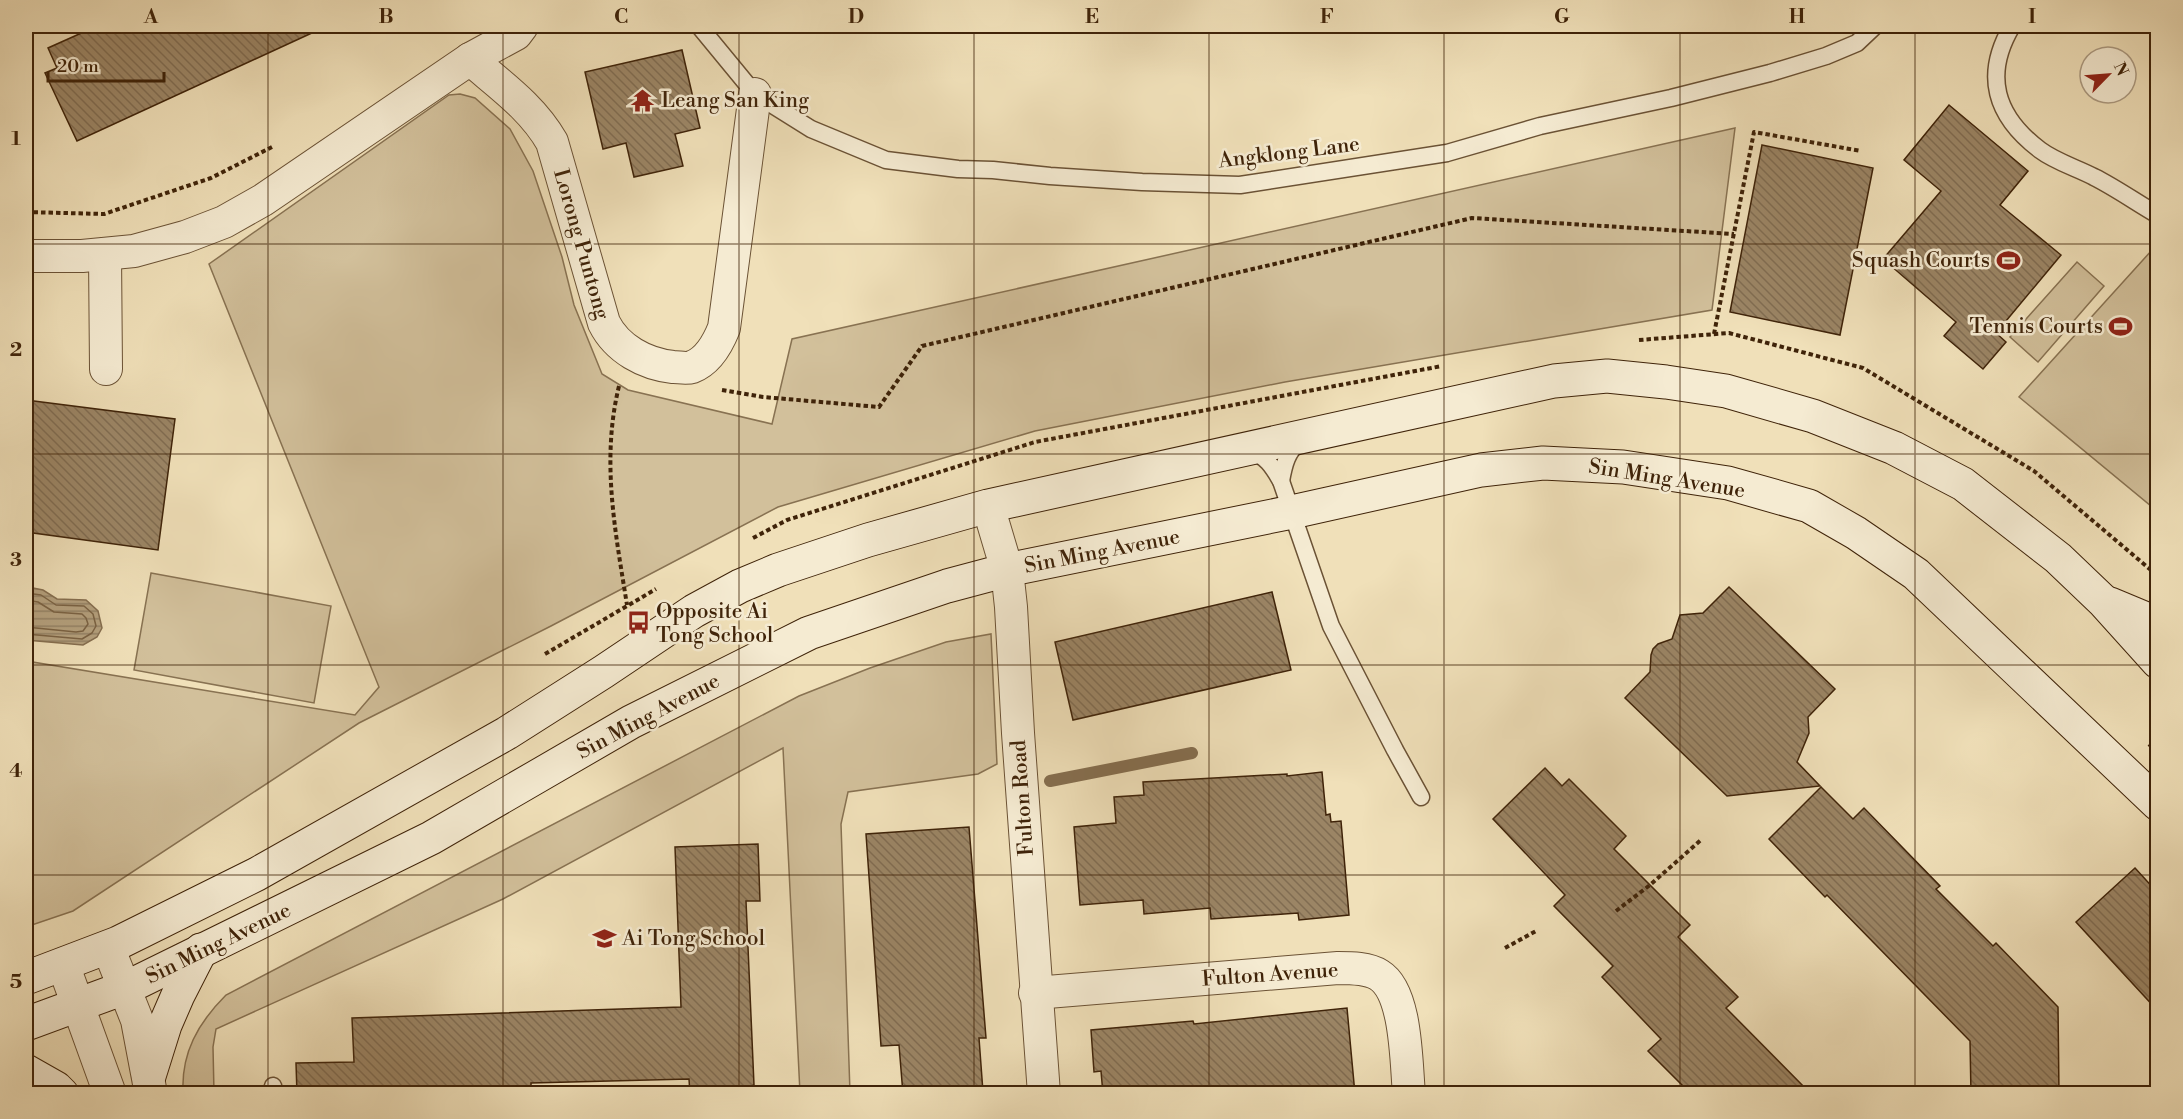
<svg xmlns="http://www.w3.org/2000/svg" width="2183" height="1119" viewBox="0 0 2183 1119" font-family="'Libre Bodoni',serif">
	<defs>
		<pattern id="water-rules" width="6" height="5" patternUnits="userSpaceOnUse" patternTransform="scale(1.5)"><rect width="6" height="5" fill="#b4a07d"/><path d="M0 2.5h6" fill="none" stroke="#948265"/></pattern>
		<pattern id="building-back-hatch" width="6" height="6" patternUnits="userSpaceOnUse" patternTransform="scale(1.5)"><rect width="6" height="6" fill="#9b8565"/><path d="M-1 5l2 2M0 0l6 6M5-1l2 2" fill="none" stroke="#806c51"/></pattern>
	</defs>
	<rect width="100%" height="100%" fill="#f0e0b9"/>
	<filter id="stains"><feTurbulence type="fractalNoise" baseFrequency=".00333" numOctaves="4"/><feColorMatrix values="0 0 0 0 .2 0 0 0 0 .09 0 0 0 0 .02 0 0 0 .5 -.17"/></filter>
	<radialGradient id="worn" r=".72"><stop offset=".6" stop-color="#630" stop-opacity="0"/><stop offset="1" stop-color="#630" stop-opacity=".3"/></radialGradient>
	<!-- green -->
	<g fill="#d2c09b" stroke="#887252" stroke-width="1.5">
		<polygon points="460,94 475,98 510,129 533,171 562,257 574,305 602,374 628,390 772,424 792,339 1735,128 1712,310 1285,382 1035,431 778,507 551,626 359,723 73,911 26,927 26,661 355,715 379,687 209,264 449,95"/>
		<polygon points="2152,250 2158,255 2157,511 2019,397"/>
		<polygon points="2077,262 2104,286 2038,362 2010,337"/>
		<polygon points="151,573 331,606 314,703 134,670"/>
		<path d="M991,634L997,764L978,774L848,792L841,824L850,1093H800L783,748L503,899L216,1029L213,1047L214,1093H183C181,1053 198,1023 226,995L799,696L870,668L946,642Z"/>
	</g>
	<!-- water -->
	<polygon fill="url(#water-rules)" stroke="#856e4f" stroke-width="1.5" points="28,587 43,590 57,599 86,600 98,611 102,628 97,637 83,645 26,640 26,588"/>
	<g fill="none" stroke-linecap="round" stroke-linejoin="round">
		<!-- shore -->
		<g stroke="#7a6243" stroke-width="1.5">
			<polyline points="26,593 41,595 56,605 84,606 93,614 96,626 92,633 82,639 26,634"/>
			<polyline points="26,600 38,602 54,612 82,614 86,618 88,624 83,631 76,632 26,627"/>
		</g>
		<!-- stream -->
		<polyline stroke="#856e4f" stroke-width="12" points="1050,781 1192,753"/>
	</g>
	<!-- building -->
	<g fill="url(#building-back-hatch)" stroke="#3f2309" stroke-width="1.5">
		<polygon points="97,26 327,26 77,141 45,73 57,68 48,48"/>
		<polygon points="682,50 700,128 675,134 683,166 634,177 626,143 603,149 585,72"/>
		<polygon points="1949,105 2028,171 2000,205 2061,255 1996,333 2006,342 1983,369 1944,336 1956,322 1883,259 1941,191 1904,160"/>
		<polygon points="1762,145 1873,168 1840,335 1730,312"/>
		<polygon points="26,400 175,419 158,550 26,532"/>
		<polygon points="1729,587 1835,689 1808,717 1809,733 1797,762 1820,786 1727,796 1625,698 1650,672 1651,655 1653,649 1658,644 1672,639 1680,615 1703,613"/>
		<polygon points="1272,592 1291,670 1073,720 1055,642"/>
		<polygon points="1545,768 1562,786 1569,779 1626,836 1614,849 1690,925 1678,937 1738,997 1726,1008 1811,1094 1691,1094 1648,1051 1661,1039 1602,977 1613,966 1554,906 1565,895 1493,819"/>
		<polygon points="1322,772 1326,815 1330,814 1331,822 1341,821 1349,915 1299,920 1298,913 1211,919 1210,908 1144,914 1143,900 1080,905 1074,827 1116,823 1114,797 1144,795 1143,782 1287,774 1287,776"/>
		<polygon points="1821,787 1853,819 1864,808 1940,886 1936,889 1993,946 1996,943 2058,1007 2059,1094 1971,1094 1970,1041 1827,895 1825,897 1769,839"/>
		<polygon points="969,827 986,1038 979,1038 983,1092 903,1094 899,1045 881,1046 866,834"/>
		<polygon points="758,844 760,901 746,901 754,1085 751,1086 752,1094 690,1094 689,1079 531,1083 531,1094 464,1094 464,1088 369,1092 369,1094 297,1094 296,1063 354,1062 352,1018 681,1007 675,847"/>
		<polygon points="2135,868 2157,892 2157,1010 2076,922"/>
		<polygon points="1347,1008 1355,1094 1103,1094 1101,1071 1094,1072 1091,1030 1193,1021 1194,1024"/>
	</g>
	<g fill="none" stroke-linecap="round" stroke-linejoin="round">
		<defs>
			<g id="lane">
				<polyline points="699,26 755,94 811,129 886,160 958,169 993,170 1050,176 1142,182 1240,185 1447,153 1540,126 1671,98 1770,73 1826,56 1857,43 1875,26"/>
				<path d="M2012,26C1983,75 1995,116 2040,150C2056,162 2077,168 2094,177C2116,188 2137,203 2158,215"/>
				<path d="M1250,450C1266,456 1273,467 1281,481L1331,626L1395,750L1421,797"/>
				<path d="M1281,481C1284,464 1287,452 1300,440"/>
				<polyline points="272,1094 273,1086"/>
			</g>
			<g id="street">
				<path d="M470,59C500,85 532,107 552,142L604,323C617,349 645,364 673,367C679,367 686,369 692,367C708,361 718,343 724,328L755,94"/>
				<polyline points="105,254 106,369"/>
				<polyline points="26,256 82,256 134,251 185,237 224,222 263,200 470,59 516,34 522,26"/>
				<polyline points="988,506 1007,570 1011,607 1018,733 1044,1094"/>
				<polyline points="108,947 137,1020 151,1094"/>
				<polyline points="63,964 110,1094"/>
				<path d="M1035,993L1338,968C1352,968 1368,968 1379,975C1407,992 1406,1063 1409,1094"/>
			</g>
			<g id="secondary">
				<polyline points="2110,604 2158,624"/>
				<polyline points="26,978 118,943 257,874 507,733 603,672 694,611 740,586 778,570 868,540 988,506 1554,381 1607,376 1666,382 1726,391 1813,416 1894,448 1963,484 2058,558 2103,601 2158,662"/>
				<polyline points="26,1024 132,985 431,838 631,722 809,633 947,586 1007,570 1292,512 1481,470 1543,463 1623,467 1728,483 1809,506 1856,533 1916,574 2158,804"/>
				<polyline points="26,1071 56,1088 62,1094"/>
				<polyline points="149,1076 165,1025 178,995 201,950"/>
			</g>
		</defs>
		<!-- lane casing -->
		<use href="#lane" stroke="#6b5235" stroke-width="19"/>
		<!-- street casing -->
		<use href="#street" stroke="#6b5235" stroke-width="34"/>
		<!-- secondary casing -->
		<use href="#secondary" stroke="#3f2309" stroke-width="35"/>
		<!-- path -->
		<g stroke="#3f2309" stroke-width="4" stroke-dasharray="4.5 3" stroke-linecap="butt">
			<polyline points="785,26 790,31"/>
			<polyline points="26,212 104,214 211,178 272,147"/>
			<polyline points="1714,334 1754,132 1861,151"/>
			<polyline points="1639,340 1729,333 1863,368 2034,471 2158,576"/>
			<path d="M619,386C601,460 615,530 627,605"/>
			<polyline points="722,390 763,397 879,407 922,346 1472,218 1734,234"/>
			<polyline points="753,538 787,520 1035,442 1442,366"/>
			<polyline points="545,654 656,589"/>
			<polyline points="2149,747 2158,738"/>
			<polyline points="1616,911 1650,885 1701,840"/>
			<polyline points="1505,948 1536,931"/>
			<polyline points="2082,1094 2085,1089 2090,1094"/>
			<polyline points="2138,1094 2158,1088"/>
		</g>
		<!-- lane -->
		<use href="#lane" stroke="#f5ebd2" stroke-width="16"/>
		<!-- street -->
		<use href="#street" stroke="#f5ebd2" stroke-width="32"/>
		<!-- secondary -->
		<use href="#secondary" stroke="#f5ebd2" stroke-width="33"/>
	</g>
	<!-- grid -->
	<path fill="none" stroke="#3f2309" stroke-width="1.5" stroke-opacity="0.55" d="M268,26V1094M503,26V1094M739,26V1094M974,26V1094M1209,26V1094M1444,26V1094M1680,26V1094M1915,26V1094M26,244H2158M26,454H2158M26,665H2158M26,875H2158"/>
	<!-- icons -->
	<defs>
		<symbol id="temple-bare" viewBox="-9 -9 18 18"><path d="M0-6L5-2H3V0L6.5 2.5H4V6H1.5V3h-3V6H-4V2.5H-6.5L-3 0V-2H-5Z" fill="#8f2418" stroke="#f5ebd2" stroke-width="2.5" paint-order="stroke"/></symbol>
		<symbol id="stadium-bare" viewBox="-9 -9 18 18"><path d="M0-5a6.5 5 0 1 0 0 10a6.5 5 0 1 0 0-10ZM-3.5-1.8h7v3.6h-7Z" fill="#8f2418" stroke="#f5ebd2" stroke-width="2.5" paint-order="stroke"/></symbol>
		<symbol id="bus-bare" viewBox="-9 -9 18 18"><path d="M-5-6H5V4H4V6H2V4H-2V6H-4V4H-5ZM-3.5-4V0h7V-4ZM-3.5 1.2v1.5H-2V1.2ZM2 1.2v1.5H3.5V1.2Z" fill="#8f2418" stroke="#f5ebd2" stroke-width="2.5" paint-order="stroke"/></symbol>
		<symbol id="school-bare" viewBox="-9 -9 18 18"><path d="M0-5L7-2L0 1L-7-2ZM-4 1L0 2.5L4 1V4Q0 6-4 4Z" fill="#8f2418" stroke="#f5ebd2" stroke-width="2.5" paint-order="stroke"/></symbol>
	</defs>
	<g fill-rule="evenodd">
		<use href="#temple-bare" x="626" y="84" width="33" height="33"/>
		<use href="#stadium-bare" x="1992" y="244" width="33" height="33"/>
		<use href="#stadium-bare" x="2104" y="310" width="33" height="33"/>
		<use href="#bus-bare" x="622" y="606" width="33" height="33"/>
		<use href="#school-bare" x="588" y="922" width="33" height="33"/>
	</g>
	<g text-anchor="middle" stroke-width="5" stroke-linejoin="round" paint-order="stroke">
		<!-- poi labels -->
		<g font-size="21" fill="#3f2309" stroke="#f5ebd2" text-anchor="start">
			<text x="661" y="107">Leang San King</text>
			<text x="1990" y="267" text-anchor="end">Squash Courts</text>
			<text x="2103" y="333" text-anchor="end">Tennis Courts</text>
			<text x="656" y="618">Opposite Ai<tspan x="656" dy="24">Tong School</tspan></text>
			<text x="622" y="945">Ai Tong School</text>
		</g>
		<!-- street labels -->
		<g font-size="21" fill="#3f2309" stroke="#f5ebd2">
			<text transform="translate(1289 152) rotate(-7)" y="7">Angklong Lane</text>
			<text transform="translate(582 244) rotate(74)" y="7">Lorong Puntong</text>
			<text transform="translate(1667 478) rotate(9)" y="7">Sin Ming Avenue</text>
			<text transform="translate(1102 551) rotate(-11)" y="7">Sin Ming Avenue</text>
			<text transform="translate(648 716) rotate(-28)" y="7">Sin Ming Avenue</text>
			<text transform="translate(1022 798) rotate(-94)" y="7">Fulton Road</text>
			<text transform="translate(218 943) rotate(-26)" y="7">Sin Ming Avenue</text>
			<text transform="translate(1270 974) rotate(-4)" y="7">Fulton Avenue</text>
		</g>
	</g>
	<!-- margin -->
	<rect width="2183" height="1119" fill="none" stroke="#f0e0b9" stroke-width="66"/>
	<!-- north arrow -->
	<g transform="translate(2108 75) rotate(65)"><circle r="28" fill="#f5ebd2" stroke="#ac9b82" stroke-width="1.5"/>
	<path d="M0-4.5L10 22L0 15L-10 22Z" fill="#8f2418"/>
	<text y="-9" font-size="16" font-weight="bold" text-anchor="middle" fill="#3f2309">N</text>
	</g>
	<!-- scale -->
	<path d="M48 72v9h116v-9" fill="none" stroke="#3f2309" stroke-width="3"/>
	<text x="57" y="72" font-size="18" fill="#3f2309" stroke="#f5ebd2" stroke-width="4.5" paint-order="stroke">20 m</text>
	<rect x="33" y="33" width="2117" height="1053" fill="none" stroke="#3f2309" stroke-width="2"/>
	<g font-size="20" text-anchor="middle" font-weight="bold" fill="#3f2309">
		<text x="151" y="23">A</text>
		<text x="386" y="23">B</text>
		<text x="621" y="23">C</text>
		<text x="856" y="23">D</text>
		<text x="1092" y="23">E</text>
		<text x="1327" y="23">F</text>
		<text x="1562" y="23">G</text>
		<text x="1797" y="23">H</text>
		<text x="2032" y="23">I</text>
		<text x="16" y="145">1</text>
		<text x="16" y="356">2</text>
		<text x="16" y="566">3</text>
		<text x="16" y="777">4</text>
		<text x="16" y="988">5</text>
	</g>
	<rect width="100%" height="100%" filter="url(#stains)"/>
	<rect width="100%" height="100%" fill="url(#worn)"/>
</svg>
